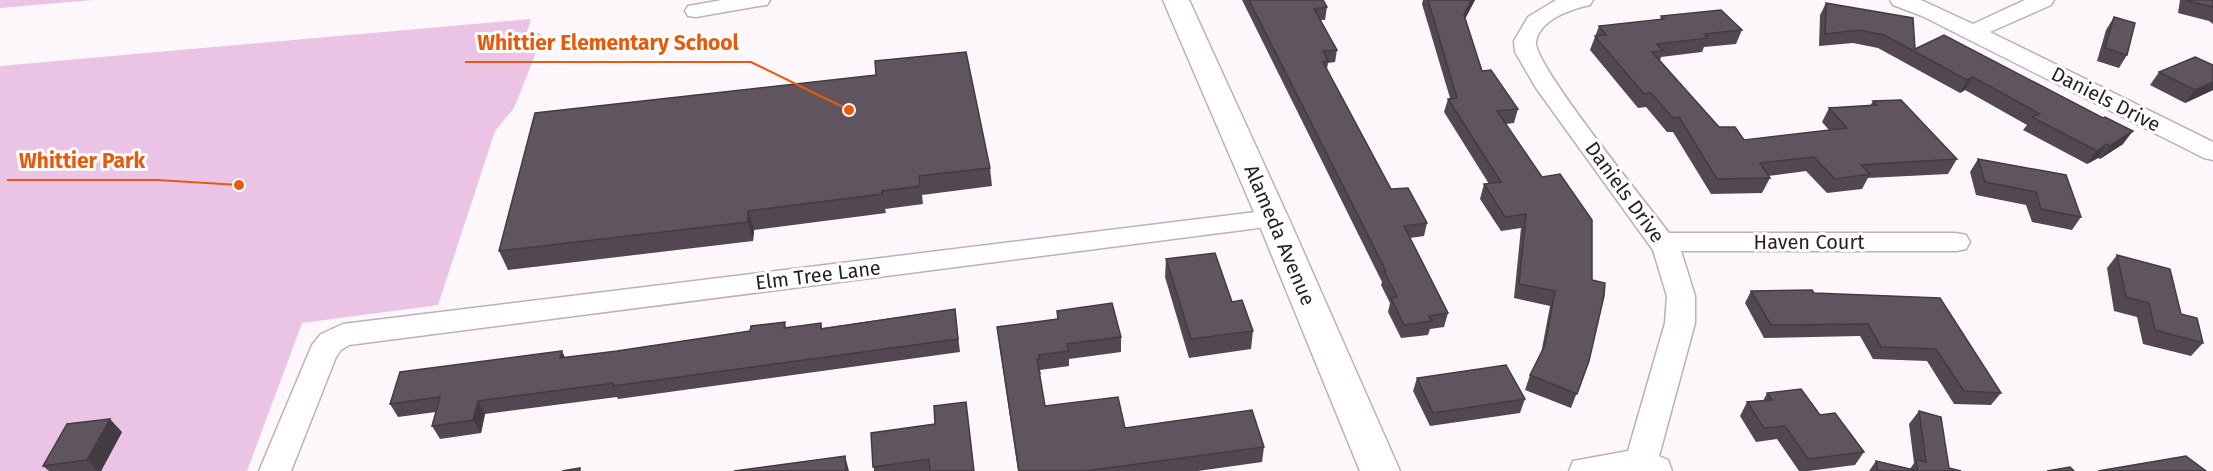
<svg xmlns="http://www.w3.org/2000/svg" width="2213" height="471" viewBox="0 0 2213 471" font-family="'Fira Sans',sans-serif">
	<rect width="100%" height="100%" fill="#fdf7fc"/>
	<!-- green -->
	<g fill="#ebc4e5">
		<polygon points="0,0 93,0 0,8"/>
		<polygon points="531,19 527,32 536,32 543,35 514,108 495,131 438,305 302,323 247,471 0,471 0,66"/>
	</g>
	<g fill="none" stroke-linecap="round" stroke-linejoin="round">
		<defs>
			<g id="street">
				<polygon points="722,0 770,0 767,5 759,6 696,17 688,16 685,11 688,6"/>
				<path d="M1556,0H1593L1590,5C1571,9 1539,20 1536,42C1533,64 1649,206 1669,233H1956L1966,235L1970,242L1966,249L1956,251H1681L1695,296V323L1659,456L1668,460L1672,471H1569L1573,461L1628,451L1665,323L1667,296L1653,250L1536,88L1515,52L1514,41L1528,17Z"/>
				<polygon points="1890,0 1921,0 1973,24 2025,0 2054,0 2051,5 1990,32 2213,142 2213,160 2204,158 1922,16 1893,5"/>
				<polygon points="1273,210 1282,213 1286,219 1282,225 349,345 341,350 336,357 291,471 259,471 312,345 321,334 343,324"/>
			</g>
			<polygon id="secondary" points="1163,0 1189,0 1289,219 1400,471 1360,471 1257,219"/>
		</defs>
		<!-- street casing -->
		<use href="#street" stroke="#bdafbb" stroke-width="3"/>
		<!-- secondary casing -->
		<use href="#secondary" stroke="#bdafbb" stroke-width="3"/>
		<!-- street -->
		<use href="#street" fill="#fff" fill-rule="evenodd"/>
		<!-- secondary -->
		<use href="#secondary" fill="#fff" fill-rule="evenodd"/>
	</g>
	<!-- wall -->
	<g fill="#534851">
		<polygon points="1242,0 1323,0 1327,7 1325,20 1321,20 1337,50 1335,62 1328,63 1327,69 1391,189 1427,223 1424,236 1410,238 1448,313 1444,327 1430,329 1428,335 1401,338 1388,312 1390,303 1381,285 1382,282"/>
		<polygon points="1423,0 1475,0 1465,19 1482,71 1518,109 1514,123 1506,124 1589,361 1571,408 1525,390 1530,375 1541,354 1550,306 1514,298 1521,228 1501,231 1480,199 1484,184 1489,184 1444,112 1448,99 1450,98 1422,4"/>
		<polygon points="2180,0 2213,0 2213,24 2209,21 2178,13"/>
		<polygon points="1826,3 1915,49 2123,144 2100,159 2098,158 2087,164 2023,130 2027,125 1965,90 1960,93 1878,48 1853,43 1819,46 1820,15"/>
		<polygon points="1661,16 1742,30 1736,44 1704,47 1702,52 1661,57 1660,61 1719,127 1744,140 1829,130 1822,122 1829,108 1870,106 1873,101 1957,159 1948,174 1868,178 1862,189 1827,193 1806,171 1768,176 1770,178 1762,193 1711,194 1673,132 1667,132 1646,107 1638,108 1590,50 1599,26 1660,20"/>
		<polygon points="2114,17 2127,55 2119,68 2097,61 2106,30"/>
		<polygon points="2159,72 2213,90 2185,103 2150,85"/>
		<polygon points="535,113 990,168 992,186 922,195 923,204 885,209 886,213 754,230 753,241 508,270 499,251"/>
		<polygon points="1978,159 2081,217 2072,230 2032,222 2026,205 1976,195 1970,172"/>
		<polygon points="2117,255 2181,314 2203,343 2191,356 2143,344 2137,317 2114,311 2107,268"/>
		<polygon points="1166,259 1232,302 1253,331 1251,349 1189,358 1165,277"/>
		<polygon points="1751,291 1940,298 2001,393 1991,405 1954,404 1927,361 1873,359 1860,336 1764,338 1745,303"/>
		<polygon points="955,309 960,352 618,399 617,397 485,414 481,433 440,439 432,426 436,412 398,417 390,404 565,358 617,351 750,331 785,322 786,328 821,323 822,328"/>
		<polygon points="1057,311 1121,337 1121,352 1069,359 1069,366 1040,370 1041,374 1039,374 1045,406 1125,428 1264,447 1262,462 1198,471 1018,471 999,343 997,327 1057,319"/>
		<polygon points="1417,378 1525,399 1520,413 1430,426 1413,391"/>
		<polygon points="1767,393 1820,415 1864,452 1855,465 1808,471 1799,471 1777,439 1756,442 1740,416 1747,402 1763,401"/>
		<polygon points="1919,411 1949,468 1961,471 1869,471 1876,461 1910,469 1914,463 1909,424"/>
		<polygon points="122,432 101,471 49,471 43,466"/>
		<polygon points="871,433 974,471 874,471"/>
	</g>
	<!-- shaded-wall -->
	<g fill="#433b42">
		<polygon points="1471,0 1475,0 1460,28 1464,15"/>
		<polygon points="1973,77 1965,90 1960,93 1967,80"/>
		<polygon points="2213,82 2213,90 2185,103 2195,90"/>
		<polygon points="2133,131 2123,144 2100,159 2110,146"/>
		<polygon points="2107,144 2098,158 2087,164 2097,151"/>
		<polygon points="748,211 754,230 753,241 748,222"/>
		<polygon points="562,351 568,364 560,358"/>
		<polygon points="478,401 485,414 481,433 473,420"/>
		<polygon points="110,419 122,432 101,471 98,471 87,460"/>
		<polygon points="845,456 849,471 846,471"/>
	</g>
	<!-- building -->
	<g fill="#60545e" stroke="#433b42" stroke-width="1.5">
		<polygon points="1249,0 1323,0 1327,7 1314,9 1337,50 1323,51 1328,61 1323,62 1391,189 1408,188 1427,223 1404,226 1448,313 1429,316 1432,321 1404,325 1391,298 1397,297 1384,271 1386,271"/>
		<polygon points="1428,0 1471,0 1464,15 1482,71 1491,70 1518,109 1497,111 1542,177 1560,174 1592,220 1592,280 1605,283 1604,296 1589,361 1577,394 1530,375 1545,345 1555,291 1519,284 1526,214 1505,217 1484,184 1501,182 1448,99 1457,98"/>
		<polygon points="2187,0 2213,0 2213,7 2187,1"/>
		<polygon points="1826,3 1913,18 1915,49 1944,35 2103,118 2105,117 2133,131 2110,146 2107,144 2097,151 2032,117 2040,114 1973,77 1967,80 1884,35 1859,30 1825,34"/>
		<polygon points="1721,10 1742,30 1704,34 1708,38 1657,44 1663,51 1652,52 1719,127 1735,127 1744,140 1847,128 1829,108 1877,105 1873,101 1901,100 1957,159 1861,165 1870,174 1835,179 1814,157 1760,163 1770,178 1717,179 1679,117 1673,118 1651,93 1644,94 1595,36 1606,35 1599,26 1664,19 1661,16"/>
		<polygon points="2114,17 2135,23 2127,55 2105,48"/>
		<polygon points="966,52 990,168 919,176 920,186 882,191 882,194 748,211 748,222 499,251 535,113 876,75 875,61"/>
		<polygon points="2195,57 2213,65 2213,82 2195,90 2159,72"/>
		<polygon points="1978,159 2066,175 2081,217 2041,209 2036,192 1985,182"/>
		<polygon points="1215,253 1232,302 1242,300 1253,331 1191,339 1166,259"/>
		<polygon points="2117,255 2170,269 2181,314 2197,318 2203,343 2155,330 2149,303 2126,297"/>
		<polygon points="1812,290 1814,293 1940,298 2001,393 1964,391 1936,349 1881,347 1868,324 1771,325 1751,291"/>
		<polygon points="1112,303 1121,337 1067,344 1069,351 1039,355 1040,359 1037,359 1045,406 1118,397 1125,428 1252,410 1264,447 1086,471 1019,471 997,327 1058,319 1057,311"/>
		<polygon points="955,309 958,339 613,386 613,383 478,401 473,420 432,426 440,397 390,404 400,372 562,351 560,358 617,351 750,331 751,326 785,322 784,328 821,323 821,329"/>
		<polygon points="1506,365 1525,399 1433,413 1417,378"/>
		<polygon points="1801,389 1820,415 1835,413 1864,452 1808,459 1785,426 1764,428 1747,402 1772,400 1767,393"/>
		<polygon points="966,402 974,471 930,471 929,459 873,467 871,433 935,424 934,406"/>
		<polygon points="1919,411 1941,417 1949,468 1961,471 1878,471 1876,461 1918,471 1916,460 1926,462"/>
		<polygon points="110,419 87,460 43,466 67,424"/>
		<polygon points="845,456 846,471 734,471"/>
		<polygon points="2186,456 2206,471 2098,471"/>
		<polygon points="2070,467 2074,471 2047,471"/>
		<polygon points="580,468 580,471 562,471"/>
	</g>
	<g text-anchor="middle" stroke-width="6" stroke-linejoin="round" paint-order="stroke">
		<!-- street labels -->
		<g font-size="20" fill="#241f24" stroke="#fff">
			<text transform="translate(2106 99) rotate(27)" y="7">Daniels Drive</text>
			<text transform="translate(1625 192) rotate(54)" y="7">Daniels Drive</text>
			<text transform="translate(1280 235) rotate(67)" y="7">Alameda Avenue</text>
			<text x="1809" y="249">Haven Court</text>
			<text transform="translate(818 275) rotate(-7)" y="7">Elm Tree Lane</text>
		</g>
	</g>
	<!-- callouts -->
	<path fill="none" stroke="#e8590c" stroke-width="2" d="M849 110L751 62H465M239 185L157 180H7"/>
	<g fill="#e8590c" stroke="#fff" stroke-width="2">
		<circle cx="849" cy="110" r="6"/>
		<circle cx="239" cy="185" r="6"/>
	</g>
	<g font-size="21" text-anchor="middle" font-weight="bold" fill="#e8590c" stroke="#fff" stroke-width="6" stroke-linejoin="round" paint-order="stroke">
		<text x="608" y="50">Whittier Elementary School</text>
		<text x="82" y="168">Whittier Park</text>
	</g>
</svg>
